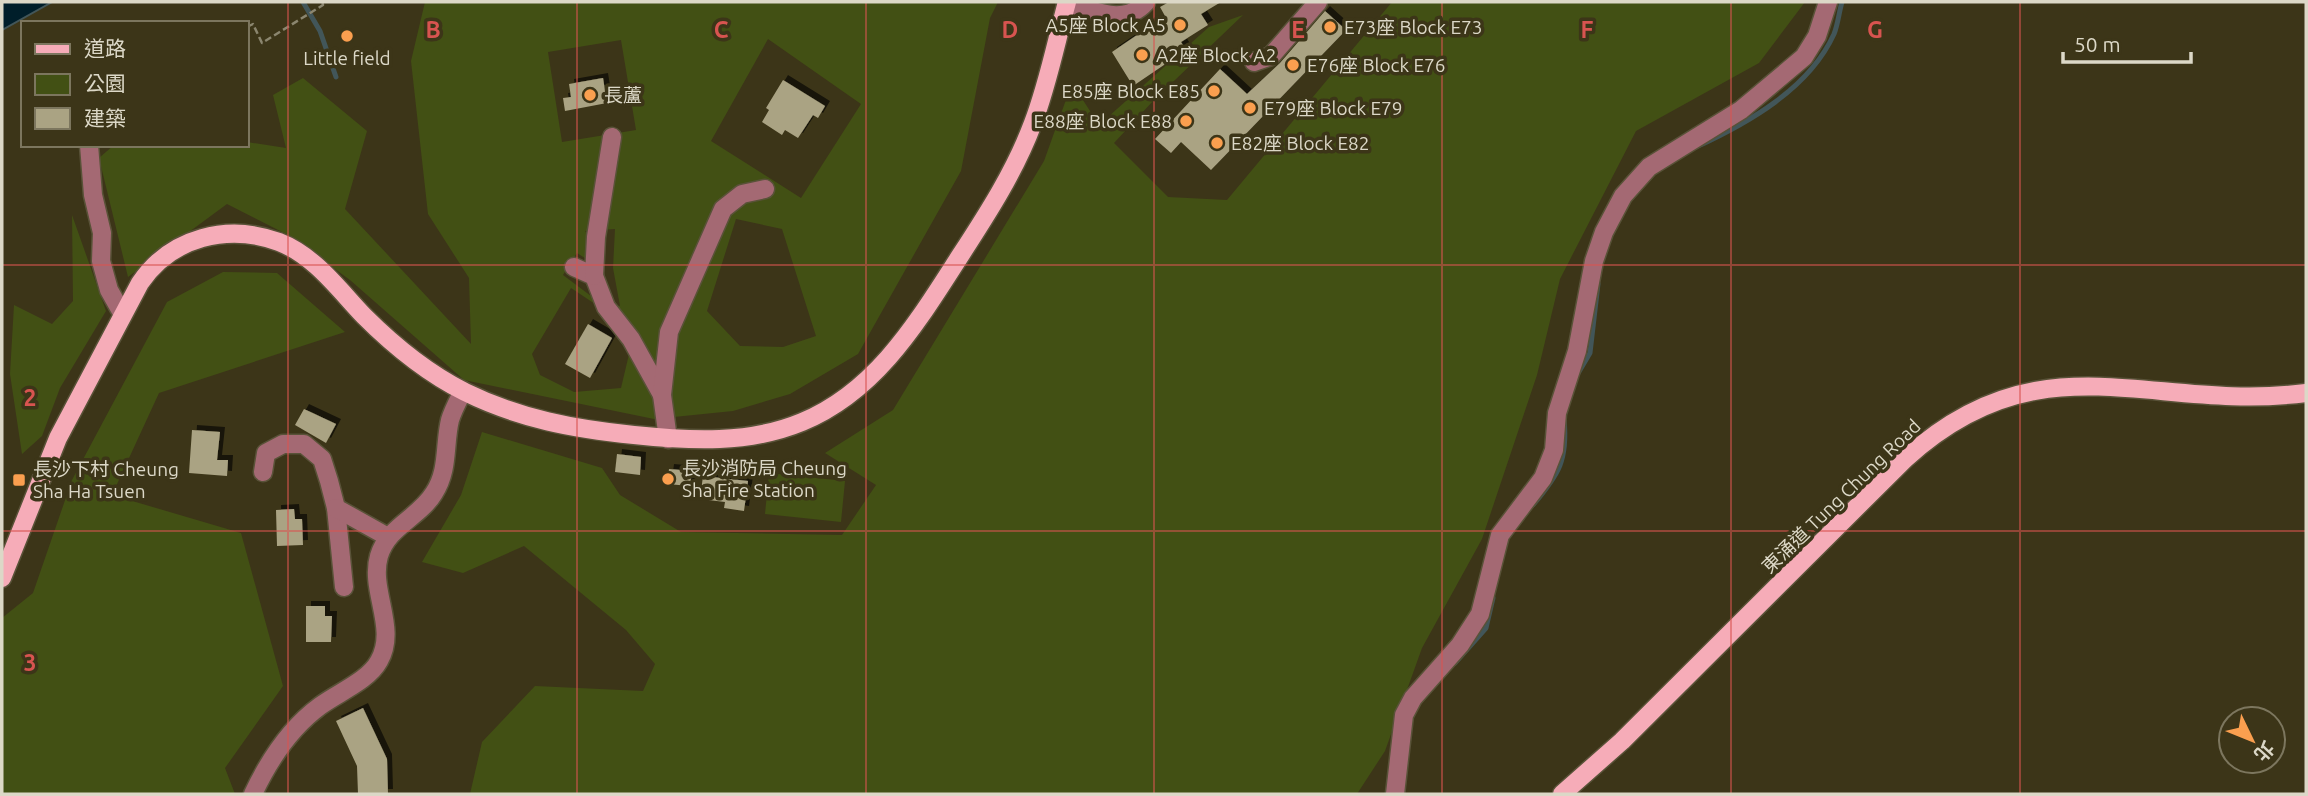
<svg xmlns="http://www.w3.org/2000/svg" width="2308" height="796" viewBox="0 0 2308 796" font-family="Ubuntu,'Noto Sans TC',sans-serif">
	<defs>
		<filter id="shadow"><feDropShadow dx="5" dy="-5" stdDeviation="0" flood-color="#0009"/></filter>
	</defs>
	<rect width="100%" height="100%" fill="#3c3518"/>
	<!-- green -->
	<g fill="#425014" fill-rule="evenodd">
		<path d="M425,2H998L990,18L961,171L858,354L790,394L733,411L654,419L464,380L350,280L290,236L227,204L128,277L99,158L114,145H247V142L286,148L273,95L303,78L367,131L345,209L471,344L469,278L428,214L411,61ZM768,39L861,104L801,198L711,141ZM621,40L636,130L562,142L548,52ZM736,219L782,229L816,336L783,347L740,346L707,311ZM615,229L613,268L620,306L595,299L563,275L577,253L591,262L600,248L585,231ZM571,288L601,308L630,350L621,388L574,392L540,375L532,354Z"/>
		<polygon points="1392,2 1805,2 1759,63 1636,131 1560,279 1537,375 1482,539 1422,648 1385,751 1357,794 470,794 482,742 535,686 643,691 655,664 626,630 524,546 463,573 422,562 461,495 482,432 602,468 620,495 681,532 842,535 876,485 825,453 893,410 1044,161 1072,83 1099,125 1209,27 1243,15 1153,101 1114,143 1168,197 1227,200"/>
		<polygon points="72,215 106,311 60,388 42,436 22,454 10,374 14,305 52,324 73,301"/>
		<polygon points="223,272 277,273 345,332 159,393 112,495 241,533 283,686 225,768 235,794 2,794 2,618 33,593 72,480 167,302"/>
		<polygon points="769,473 845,481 841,522 765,514"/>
	</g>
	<!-- water -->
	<polygon fill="#001e2a" stroke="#425659" stroke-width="2" points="2,2 52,2 2,30"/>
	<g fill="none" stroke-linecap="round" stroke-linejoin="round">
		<!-- stream -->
		<g stroke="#425659" stroke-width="5">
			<polyline points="303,2 320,31 336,77"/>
			<path d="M1696,147C1748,123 1809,89 1834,34C1838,24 1839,12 1842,2"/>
			<polyline points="1577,375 1590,353 1598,284"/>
			<path d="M1533,505C1559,474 1568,460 1564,419"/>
			<polyline points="1455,663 1486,628 1493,598"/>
		</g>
	</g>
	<!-- building -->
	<g fill="#aaa383" filter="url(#shadow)">
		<polygon points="1169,2 1221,2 1201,14 1208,25 1181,42 1186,50 1133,86 1112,52 1165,16 1160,7"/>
		<polygon points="1325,11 1346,30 1211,170 1181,142 1171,153 1155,139 1220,69 1247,94 1280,63"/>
		<polygon points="603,78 607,103 565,111 563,98 571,97 569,84"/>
		<polygon points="783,80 825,106 818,118 813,115 798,138 785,130 782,135 762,122 769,110 766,108"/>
		<polygon points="588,324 612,338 590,378 565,364"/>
		<polygon points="304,409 336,424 326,443 295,425"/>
		<polygon points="192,430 220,432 217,460 228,460 227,476 189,473"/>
		<polygon points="617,454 641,457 640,475 615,472"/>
		<polygon points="669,469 692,471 690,486 667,484"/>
		<polygon points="703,476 748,481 744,511 724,508 725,502 700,499"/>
		<polygon points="294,509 295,519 302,519 303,545 277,546 276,510"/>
		<polygon points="306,606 325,606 325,616 332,616 331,642 306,642"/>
		<polygon points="363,708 387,759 388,794 358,794 357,766 336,721"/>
	</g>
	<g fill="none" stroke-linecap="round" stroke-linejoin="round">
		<defs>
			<g id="minor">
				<path d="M1066,3C1094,10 1124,27 1146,2"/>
				<polyline points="1254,62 1271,56 1318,2"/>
				<polyline points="89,145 93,195 102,233 101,261 109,290 122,313"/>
				<polyline points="574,267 594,276 606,307 631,339 662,395"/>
				<polyline points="594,276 596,237 612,137"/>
				<polyline points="668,439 662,395 669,332 723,209 742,194 765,189"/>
				<polyline points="263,472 266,453 283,444 304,444 322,459 329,481 336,508 344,587"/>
				<polyline points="336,508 388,537"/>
				<path d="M253,794C269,760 290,728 320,706C339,692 368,681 379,661C398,628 369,590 379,556C388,526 419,518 434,493C449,470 444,445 450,420C453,410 458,401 463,391"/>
				<polyline points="1395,794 1404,715 1413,698 1460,645 1480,614 1500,535 1543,478 1554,450 1557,413 1577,351 1594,261 1604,232 1623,196 1649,167 1741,110 1804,57 1817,36 1828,2"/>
			</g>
			<g id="major">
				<path d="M2,578L58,438L140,283C171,237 228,223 279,242C315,256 339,290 364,316C394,346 427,373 465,392C520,419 574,429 634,435C691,441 749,444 802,422C877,391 918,321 960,256C988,213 1015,171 1033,123C1048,84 1056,42 1067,2"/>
				<path d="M1562,794L1622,741L1905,459C2042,334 2151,413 2306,393"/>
			</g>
		</defs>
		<!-- minor casing -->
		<use href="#minor" stroke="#595238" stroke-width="21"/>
		<!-- major casing -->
		<use href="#major" stroke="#595238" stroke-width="21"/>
		<!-- path -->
		<polyline stroke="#8b866f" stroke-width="2.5" stroke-dasharray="7 3.5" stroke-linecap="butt" points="247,27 253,24 262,43 323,5 322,2"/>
		<!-- minor -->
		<use href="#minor" stroke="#a46973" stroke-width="18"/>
		<!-- major -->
		<use href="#major" stroke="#f6acb8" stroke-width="18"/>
	</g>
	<!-- grid -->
	<path fill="none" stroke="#d85450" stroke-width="2" stroke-opacity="0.55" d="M288,2V794M577,2V794M866,2V794M1154,2V794M1442,2V794M1731,2V794M2020,2V794M2,265H2306M2,531H2306"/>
	<!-- markers -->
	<g fill="#fa9f4f" stroke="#3c3518" stroke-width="2.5">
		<circle cx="1180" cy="25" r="7"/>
		<circle cx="1330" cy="27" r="7"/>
		<circle cx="347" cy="36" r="7"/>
		<circle cx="1142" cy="55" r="7"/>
		<circle cx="1293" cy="65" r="7"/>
		<circle cx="1214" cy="91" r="7"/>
		<circle cx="590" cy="95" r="7"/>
		<circle cx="1250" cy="108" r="7"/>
		<circle cx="1186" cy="121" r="7"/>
		<circle cx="1217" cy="143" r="7"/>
		<circle cx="668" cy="479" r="7"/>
		<rect x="12" y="473" width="14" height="14" rx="3.5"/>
	</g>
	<g text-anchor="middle" stroke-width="7" stroke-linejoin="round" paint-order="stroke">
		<!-- poi labels -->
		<g font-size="19" fill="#dcd8c7" stroke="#3c3518" text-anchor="start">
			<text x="1166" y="32" text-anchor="end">A5座 Block A5</text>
			<text x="1344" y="34">E73座 Block E73</text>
			<text x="1156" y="62">A2座 Block A2</text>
			<text x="347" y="65" text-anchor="middle">Little field</text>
			<text x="1307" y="72">E76座 Block E76</text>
			<text x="1200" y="98" text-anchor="end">E85座 Block E85</text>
			<text x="604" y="102">長蘆</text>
			<text x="1264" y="115">E79座 Block E79</text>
			<text x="1172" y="128" text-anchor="end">E88座 Block E88</text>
			<text x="1231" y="150">E82座 Block E82</text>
			<text x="682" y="475">長沙消防局 Cheung<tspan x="682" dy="22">Sha Fire Station</tspan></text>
			<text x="33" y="476">長沙下村 Cheung<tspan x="33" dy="22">Sha Ha Tsuen</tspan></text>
		</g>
		<!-- street labels -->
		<g font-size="19" fill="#dcd8c7" stroke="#3c3518">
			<text transform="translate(1841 496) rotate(-44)" y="7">東涌道 Tung Chung Road</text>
		</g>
	</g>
	<g font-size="23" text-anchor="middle" font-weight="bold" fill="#d85450" stroke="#3c3518" stroke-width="7" stroke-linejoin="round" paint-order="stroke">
		<text x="433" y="38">B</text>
		<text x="721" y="38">C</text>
		<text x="1010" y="38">D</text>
		<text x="1298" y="38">E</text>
		<text x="1587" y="38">F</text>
		<text x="1875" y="38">G</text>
		<text x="30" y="406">2</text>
		<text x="30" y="671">3</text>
	</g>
	<!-- border -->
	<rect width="2308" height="796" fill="none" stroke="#dcd8c7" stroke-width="7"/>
	<!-- legend -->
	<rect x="21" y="21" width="228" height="126" fill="#3c3518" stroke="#7c765e" stroke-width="2"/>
	<rect x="35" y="44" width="35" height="10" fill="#f6acb8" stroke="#7c765e" stroke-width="2"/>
	<text x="84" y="56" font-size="21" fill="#dcd8c7">道路</text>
	<rect x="35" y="74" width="35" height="21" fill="#425014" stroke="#7c765e" stroke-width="2"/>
	<text x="84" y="91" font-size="21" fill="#dcd8c7">公園</text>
	<rect x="35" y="108" width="35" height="21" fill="#aaa383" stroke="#7c765e" stroke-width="2"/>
	<text x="84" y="126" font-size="21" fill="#dcd8c7">建築</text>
	<!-- north arrow -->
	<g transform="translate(2252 740) rotate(133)"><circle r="33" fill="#3c3518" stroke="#7c765e" stroke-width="2"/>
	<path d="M0-5L12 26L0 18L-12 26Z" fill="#fa9f4f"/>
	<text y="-10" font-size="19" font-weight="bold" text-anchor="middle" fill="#dcd8c7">北</text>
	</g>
	<!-- scale -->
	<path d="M2063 52v10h128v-10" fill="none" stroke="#dcd8c7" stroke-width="3.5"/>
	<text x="2074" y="52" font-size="21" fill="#dcd8c7" stroke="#3c3518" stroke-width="5" paint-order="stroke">50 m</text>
</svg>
